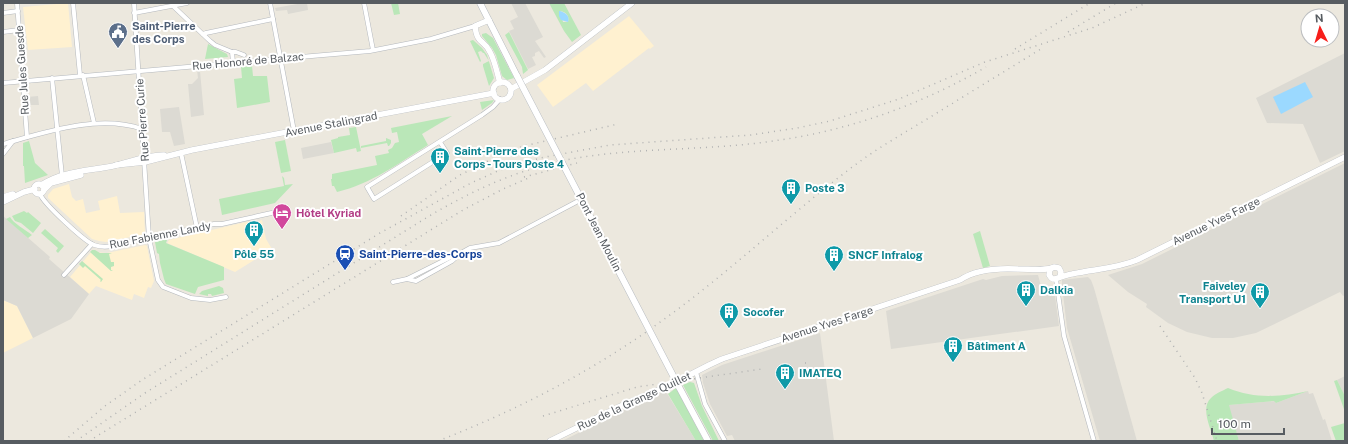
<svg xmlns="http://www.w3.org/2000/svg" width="1348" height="444" viewBox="0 0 1348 444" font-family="'Public Sans',sans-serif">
	<rect width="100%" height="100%" fill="#ece8de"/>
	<!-- commercial -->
	<g fill="#fff1d0">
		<polygon points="68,3 72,47 28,50 23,7"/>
		<polygon points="629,16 654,46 650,49 649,48 593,91 586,83 553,107 537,85"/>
		<polygon points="69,184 72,197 76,201 83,199 86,213 100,210 98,201 117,196 120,213 144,212 145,234 106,242 99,241 92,239 48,198 48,195 53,189"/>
		<polygon points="262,220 266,239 272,249 235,272 167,243 169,240 250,221 251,224"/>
		<polygon points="145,245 147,246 154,281 151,288 148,287 144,298 134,294 132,300 96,286 89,294 70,277 91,252 107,253"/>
		<polygon points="3,300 17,306 33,338 3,353"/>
	</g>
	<!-- industrial -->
	<g fill="#dcdad3">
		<polygon points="303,3 307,3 308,10 288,14 287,10 276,11 275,8"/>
		<polygon points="511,3 525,3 543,37 535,41 546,57 544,58 539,51 535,53 535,56 532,57 536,65 528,69 509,31 514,29 510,21 518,17"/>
		<polygon points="1345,53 1345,151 1320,163 1303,124 1267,123 1256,98"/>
		<polygon points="197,70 200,71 204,115 191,117 188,84 192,84 198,78"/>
		<polygon points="38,96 39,105 28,105 27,97"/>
		<polygon points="179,107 185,144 174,146 170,132 162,132 160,109"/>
		<polygon points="331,142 334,153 303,159 301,148"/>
		<polygon points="1345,163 1345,295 1343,296 1340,292 1256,333 1233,338 1212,338 1187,332 1168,323 1146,307 1147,304 1128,292 1108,275 1142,264"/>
		<polygon points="3,216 50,257 49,259 89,294 71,319 33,338 17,306 3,300"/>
		<polygon points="1038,275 1041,286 1054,288 1059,326 891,349 886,311 983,279 986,280 1002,276"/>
		<polygon points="1088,277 1091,280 1094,288 1137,441 1100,441 1067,328 1062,285 1062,280"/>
		<polygon points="820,333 834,441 735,441 732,435 727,436 710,404 703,383 702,375 722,365"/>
		<polygon points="1345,376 1345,396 1337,380"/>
		<polygon points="665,390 696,441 562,441"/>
		<polygon points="1308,391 1309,394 1313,393 1323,420 1325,419 1332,441 1239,441 1228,405 1275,401 1276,403"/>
	</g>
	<!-- green -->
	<g fill="#bae7b8" fill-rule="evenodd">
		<polygon points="391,3 398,3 400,14 394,15"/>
		<path d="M549,3H564L581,35L572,42L564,31ZM560,11C566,12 570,16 568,22H563Z"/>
		<polygon points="509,32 528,70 523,74 522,67 505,35"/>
		<polygon points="486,33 493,38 514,78 507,80 502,76 496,55 492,48 482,36 482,34"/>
		<polygon points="473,40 482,48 487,55 494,78 489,86 483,66 483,64 489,61 484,53 483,53 481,51 478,52 481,61 480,62 470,41"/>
		<polygon points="208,44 227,54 228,57 205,59"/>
		<polygon points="252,66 253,76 267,76 270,102 237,108 234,79 242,78 241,67"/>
		<polygon points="494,100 492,103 482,110 480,102"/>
		<path d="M452,116L422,134L428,145C399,163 371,184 337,192L334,186H332L331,179H332V174L377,165L375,156L389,153L388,150L392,148L395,143L399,142L397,132L392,133L391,128Z"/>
		<polygon points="356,127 361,151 357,152 356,148 334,153 331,140 338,138 338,137 350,135 349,128"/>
		<polygon points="386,138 391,140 391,143 389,146 388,146 387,143 361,148 361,146 386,141"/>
		<polygon points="285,140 291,171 281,173 275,142"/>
		<polygon points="29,141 35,163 48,175 25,183 24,166 23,166 23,143"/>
		<polygon points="282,176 284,178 285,185 293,184 275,203 222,215 219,199 284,186"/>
		<polygon points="24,211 27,213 28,212 41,223 33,233 21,223 15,221 12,216"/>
		<path d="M10,217C13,223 26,230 32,235L28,238L6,219Z"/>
		<polygon points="45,229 64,246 58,253 56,251 58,248 41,233"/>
		<polygon points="980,231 990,266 983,268 973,234"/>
		<polygon points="161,240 167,240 166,243 224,267 224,280 198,287 195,294 166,284 164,279 160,263 159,254 157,253 155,242"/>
		<polygon points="92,250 95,250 100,253 112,253 109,254 111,262 114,262 114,266 111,267 111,270 113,270 111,271 90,252"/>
		<polygon points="82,261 103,279 101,282 100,281 101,280 85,266 83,268 79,264"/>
		<polygon points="219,286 223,288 224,293 212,296 211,294 208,294 208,296 199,294 202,291"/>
		<polygon points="1337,380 1345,396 1345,412 1334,381"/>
		<polygon points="690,382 694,383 702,406 719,441 713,441 683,385"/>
		<polygon points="676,388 704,441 696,441 668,394"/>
		<path d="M1228,388C1254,399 1281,397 1308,391L1276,403L1274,401L1229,405L1239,441H1214C1211,429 1200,408 1211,398C1216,393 1222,391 1228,388Z"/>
		<polygon points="1345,423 1345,441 1336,441 1331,427"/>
	</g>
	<!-- water -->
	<g fill="#9bd9ff">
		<path d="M559,11H560C566,13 570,16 568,22L561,20L559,16Z"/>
		<polygon points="1305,82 1313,97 1281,114 1273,97"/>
	</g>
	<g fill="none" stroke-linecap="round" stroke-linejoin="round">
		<defs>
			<g id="minor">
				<polyline points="17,3 27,137"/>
				<polyline points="73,3 80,75"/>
				<polyline points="134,3 149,238 158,280 163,287 191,298 210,300 226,297"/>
				<polyline points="270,3 294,131"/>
				<polyline points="364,3 373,50"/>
				<polyline points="173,6 210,41 215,45 232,52 233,62"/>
				<polyline points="3,13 18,11"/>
				<polyline points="134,13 187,3"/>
				<polyline points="3,32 19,30"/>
				<polyline points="203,34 206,33 273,19"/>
				<polyline points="232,52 236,52 244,55"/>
				<polyline points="83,75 94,123"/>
				<polyline points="52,78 62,176"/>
				<polyline points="3,83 370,51 431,39 475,26"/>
				<polyline points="440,142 447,153 374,199 367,187 482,115 493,107 500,99"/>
				<path d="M3,144C46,132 99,114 142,129"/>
				<polyline points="181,153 197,228"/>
				<polyline points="3,154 13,141"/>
				<path d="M40,194C44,204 84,241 94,245C100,247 106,247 112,246L214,224H222L276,212"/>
				<polyline points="64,275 92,244"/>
				<polyline points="407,279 451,257 456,257"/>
				<polyline points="1056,279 1064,336 1094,441"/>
				<polyline points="393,282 407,279 416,281 452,261 461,253 470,248 499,243 582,199"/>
				<polyline points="696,372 705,404 725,441"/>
			</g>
			<g id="tertiary">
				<path d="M489,20L475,26C477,45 484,39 490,52C495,61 497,73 500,83"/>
				<circle cx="502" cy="91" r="9"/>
				<polyline points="511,89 545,70 632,3"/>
				<polyline points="116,165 145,162 192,150 494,93"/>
				<circle cx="39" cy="189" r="5"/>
				<path d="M41,185C62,171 89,171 113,166C130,162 146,155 164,155"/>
				<polyline points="44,190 51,183 81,175"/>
				<polyline points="3,197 13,194"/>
				<polyline points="3,202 24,192 35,189"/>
				<path d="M1060,277L1061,272L1059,268L1054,267L1050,269L1049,275C1051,277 1051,279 1054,279C1056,279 1069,274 1072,274C1094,269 1115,269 1137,260L1345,157"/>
				<path d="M550,441L625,404L670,385L709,365L722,359L960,280C976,269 999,268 1018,269C1030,269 1040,271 1052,268"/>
			</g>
			<g id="secondary">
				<polyline points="480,3 517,76"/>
				<polyline points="679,387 708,441"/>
			</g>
		</defs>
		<!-- minor casing -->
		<use href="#minor" stroke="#b4b8bd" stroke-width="5"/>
		<!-- tertiary casing -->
		<use href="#tertiary" stroke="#b4b8bd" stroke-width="6"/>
		<!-- secondary casing -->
		<use href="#secondary" stroke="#b4b9bf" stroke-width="7"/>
		<!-- minor -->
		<use href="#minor" stroke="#fff" stroke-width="4"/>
		<!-- tertiary -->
		<use href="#tertiary" stroke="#fff" stroke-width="5.5"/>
		<!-- secondary -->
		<use href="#secondary" stroke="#fff" stroke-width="6"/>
		<!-- rail -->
		<g stroke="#b1b2b2" stroke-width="1.5" stroke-dasharray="1 5" stroke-linecap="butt">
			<polyline points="1068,32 1116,3"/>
			<polyline points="1015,49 1090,3"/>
			<polyline points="524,177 577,163"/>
			<polyline points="401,216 460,175 504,153 524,146 618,124"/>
			<polyline points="1160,326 1195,378 1202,393 1217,441"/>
			<polyline points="805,363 807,363"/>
			<polyline points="543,416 637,387 762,369"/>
			<polyline points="64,441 105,406 142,380 380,233 471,183 500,170 540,158 610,145 751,135 797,128 830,121 899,99 985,62 1092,28 1146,3"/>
			<path d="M76,441L145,393L426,218C471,191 518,169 571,159C637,147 706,151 773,141C848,131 920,105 986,67"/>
			<polyline points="89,441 463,210 503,189 531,177"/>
			<path d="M438,441C515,411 589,373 656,325C726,276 787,216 855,165C879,147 906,132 932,116C969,93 1007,70 1044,47"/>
		</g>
		<defs>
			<polyline id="secondary-bridge" points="517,76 679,387"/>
		</defs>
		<!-- secondary-bridge casing -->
		<use href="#secondary-bridge" stroke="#b4b9bf" stroke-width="7" stroke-linecap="butt"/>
		<!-- secondary-bridge -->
		<use href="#secondary-bridge" stroke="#fff" stroke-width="6"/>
	</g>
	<!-- icons -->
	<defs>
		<symbol id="civic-pin" viewBox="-11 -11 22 30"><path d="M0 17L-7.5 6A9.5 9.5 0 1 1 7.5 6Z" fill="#5c6f8a" stroke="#fff"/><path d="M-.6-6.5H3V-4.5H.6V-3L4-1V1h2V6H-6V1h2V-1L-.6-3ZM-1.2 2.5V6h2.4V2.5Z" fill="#fff"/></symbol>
		<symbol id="building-pin" viewBox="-11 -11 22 30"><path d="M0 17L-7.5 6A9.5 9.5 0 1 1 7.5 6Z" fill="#0f9aa8" stroke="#fff"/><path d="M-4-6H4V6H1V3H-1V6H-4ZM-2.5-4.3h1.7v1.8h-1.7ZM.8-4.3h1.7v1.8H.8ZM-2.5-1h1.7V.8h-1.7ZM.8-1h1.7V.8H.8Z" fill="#fff"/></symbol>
		<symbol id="hotel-pin" viewBox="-11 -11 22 30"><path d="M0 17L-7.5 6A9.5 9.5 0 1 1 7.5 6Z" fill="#d1479c" stroke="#fff"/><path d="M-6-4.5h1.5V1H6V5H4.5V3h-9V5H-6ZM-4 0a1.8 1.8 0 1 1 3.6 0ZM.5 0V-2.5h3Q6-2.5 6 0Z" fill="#fff"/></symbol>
		<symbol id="station-pin" viewBox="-11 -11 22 30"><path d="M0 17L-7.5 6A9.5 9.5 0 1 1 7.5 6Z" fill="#1a4fb4" stroke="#fff"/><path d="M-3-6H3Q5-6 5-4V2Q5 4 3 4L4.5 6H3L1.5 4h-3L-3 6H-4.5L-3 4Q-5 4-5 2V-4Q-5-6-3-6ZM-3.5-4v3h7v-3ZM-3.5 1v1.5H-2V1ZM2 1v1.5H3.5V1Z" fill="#fff"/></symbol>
	</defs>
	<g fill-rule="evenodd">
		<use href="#civic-pin" x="107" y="21" width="22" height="30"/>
		<use href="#building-pin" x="429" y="146" width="22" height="30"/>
		<use href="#building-pin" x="780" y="177" width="22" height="30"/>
		<use href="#hotel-pin" x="271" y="202" width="22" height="30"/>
		<use href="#building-pin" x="243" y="219" width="22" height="30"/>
		<use href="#station-pin" x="334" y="243" width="22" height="30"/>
		<use href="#building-pin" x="823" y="244" width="22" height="30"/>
		<use href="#building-pin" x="1015" y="279" width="22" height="30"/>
		<use href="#building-pin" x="1249" y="281" width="22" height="30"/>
		<use href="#building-pin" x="718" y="301" width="22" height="30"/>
		<use href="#building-pin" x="942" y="335" width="22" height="30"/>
		<use href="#building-pin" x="774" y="362" width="22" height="30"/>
	</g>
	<g text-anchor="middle" stroke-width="4" stroke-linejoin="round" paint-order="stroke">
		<!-- service labels -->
		<g font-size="11" font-weight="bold" fill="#4e5e75" stroke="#fff" text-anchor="start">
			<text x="132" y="30">Saint-Pierre<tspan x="132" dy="13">des Corps</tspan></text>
		</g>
		<!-- street labels -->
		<g font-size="11" fill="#575c61" stroke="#fff">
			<text transform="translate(248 61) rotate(-5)" y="4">Rue Honoré de Balzac</text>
			<text transform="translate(22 70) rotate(-94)" y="4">Rue Jules Guesde</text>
			<text transform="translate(142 120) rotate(-94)" y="4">Rue Pierre Curie</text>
			<text transform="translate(331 124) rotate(-11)" y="4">Avenue Stalingrad</text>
			<text transform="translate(1216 221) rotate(-26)" y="4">Avenue Yves Farge</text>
			<text transform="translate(599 232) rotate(63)" y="4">Pont Jean Moulin</text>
			<text transform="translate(160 235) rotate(-11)" y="4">Rue Fabienne Landy</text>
			<text transform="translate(827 324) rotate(-18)" y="4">Avenue Yves Farge</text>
			<text transform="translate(634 401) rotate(-25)" y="4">Rue de la Grange Quillet</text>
		</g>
		<!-- culture labels -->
		<g font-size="11" font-weight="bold" fill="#0d838f" stroke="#fff" text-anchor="start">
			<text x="454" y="155">Saint-Pierre des<tspan x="454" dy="13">Corps - Tours Poste 4</tspan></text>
			<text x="805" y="192">Poste 3</text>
			<text x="254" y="258" text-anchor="middle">Pôle 55</text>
			<text x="848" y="259">SNCF Infralog</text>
			<text x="1246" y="290" text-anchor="end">Faiveley<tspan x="1246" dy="13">Transport U1</tspan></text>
			<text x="1040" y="294">Dalkia</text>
			<text x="743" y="316">Socofer</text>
			<text x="967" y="350">Bâtiment A</text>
			<text x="799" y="377">IMATEQ</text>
		</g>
		<!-- hotel labels -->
		<g font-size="11" font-weight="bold" fill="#b23c85" stroke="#fff" text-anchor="start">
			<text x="296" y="217">Hôtel Kyriad</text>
		</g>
		<!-- transit labels -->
		<g font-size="11" font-weight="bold" fill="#164399" stroke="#fff" text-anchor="start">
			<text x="359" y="258">Saint-Pierre-des-Corps</text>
		</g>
	</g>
	<!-- border -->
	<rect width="1348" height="444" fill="none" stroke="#575c61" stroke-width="8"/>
	<!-- north arrow -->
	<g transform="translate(1320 28) rotate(355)"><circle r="19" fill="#ffffff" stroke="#bcbec0"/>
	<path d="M0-3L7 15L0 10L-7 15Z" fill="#f71e1a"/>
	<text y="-6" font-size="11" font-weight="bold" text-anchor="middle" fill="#575c61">N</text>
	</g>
	<!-- scale -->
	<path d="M1212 428v6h72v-6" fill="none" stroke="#575c61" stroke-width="2"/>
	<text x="1218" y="428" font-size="12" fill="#575c61" stroke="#ffffff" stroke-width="3" paint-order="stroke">100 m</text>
</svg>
